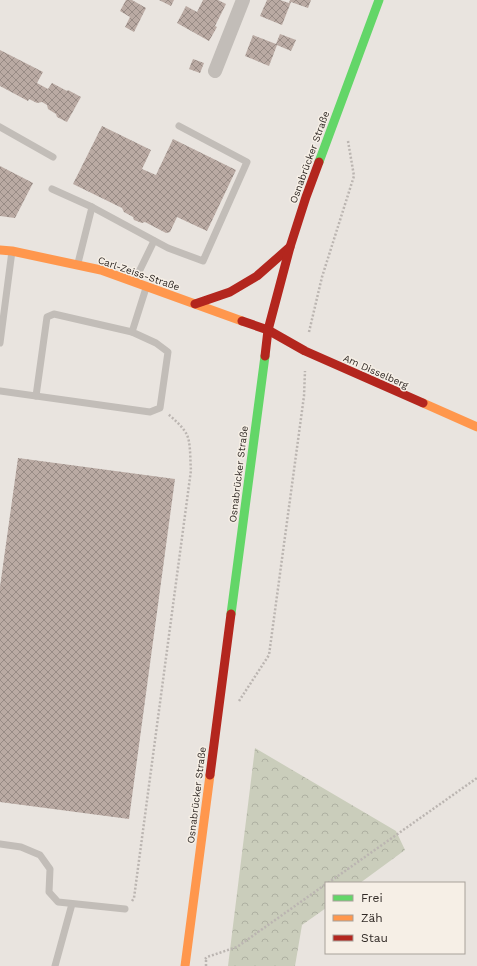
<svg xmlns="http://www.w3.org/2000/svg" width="477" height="966" viewBox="0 0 477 966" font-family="'Work Sans',sans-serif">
	<defs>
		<pattern id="forest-crowns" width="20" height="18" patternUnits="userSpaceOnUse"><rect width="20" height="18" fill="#cacdbb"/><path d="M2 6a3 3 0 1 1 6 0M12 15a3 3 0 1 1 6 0" fill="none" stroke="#aeb0a1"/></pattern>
		<pattern id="building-cross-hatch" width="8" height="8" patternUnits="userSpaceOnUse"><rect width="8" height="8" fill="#baaaa3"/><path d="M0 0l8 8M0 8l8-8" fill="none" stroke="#988b85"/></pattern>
	</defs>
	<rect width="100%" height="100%" fill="#e9e4df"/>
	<!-- forest -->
	<polygon fill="url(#forest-crowns)" points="255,748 396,831 405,850 360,883 326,883 326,908 302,925 295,966 228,966"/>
	<!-- building -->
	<g fill="url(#building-cross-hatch)">
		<polygon points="126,0 132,0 146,8 134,32 125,27 130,17 120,11"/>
		<polygon points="159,0 174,0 171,6"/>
		<polygon points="203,0 218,0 226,4 215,26 217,27 209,41 177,23 186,6 197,12"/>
		<polygon points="267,0 280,0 289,3 290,0 311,0 308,8 291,2 282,25 260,16"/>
		<polygon points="280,34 296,40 291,51 277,45 269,66 245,56 253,35 276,44"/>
		<polygon points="0,50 43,72 37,83 48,89 52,83 67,91 68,90 81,97 67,122 57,117 56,114 48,109 47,105 42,102 37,103 29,99 28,101 0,86"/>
		<polygon points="193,59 204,63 200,73 189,69"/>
		<polygon points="102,126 151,150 142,169 156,175 173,139 236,170 207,231 177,217 170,232 166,233 145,222 142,223 134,220 133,217 124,212 122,208 73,184"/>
		<polygon points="0,166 33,183 15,218 0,216"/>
		<polygon points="18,458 175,479 129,819 0,802 0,587"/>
	</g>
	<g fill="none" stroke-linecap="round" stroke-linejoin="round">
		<!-- path -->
		<g stroke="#bbb5b1" stroke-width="2.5" stroke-dasharray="2 2" stroke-linecap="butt">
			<polyline points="309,332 322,277 354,176 348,141"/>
			<polyline points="239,701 269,655 304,396 305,371"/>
			<polyline points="328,883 477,778"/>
			<path d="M132,901L134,898L191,470C190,462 191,443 187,435C184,428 174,419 168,414"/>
			<polyline points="205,959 207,957 237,947 326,884"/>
			<polyline points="206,966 206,959"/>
		</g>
		<!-- lane -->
		<g stroke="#c2bdb8" stroke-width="7">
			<polyline points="0,127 53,157"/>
			<polyline points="52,189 92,207 78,263"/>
			<polyline points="92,207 168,248 203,261 247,162 179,126"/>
			<polyline points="135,280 154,241"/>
			<polyline points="0,343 12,251"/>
			<polyline points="0,391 150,412 160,408 168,352 156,343 132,332 146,288"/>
			<polyline points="36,396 47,317 54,314 132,332"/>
			<polyline points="0,844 21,847 40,855 50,869 49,892 58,902 125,909"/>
			<polyline points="55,966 72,904"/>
		</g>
		<!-- street -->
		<polyline stroke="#c2bdb8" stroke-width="14" points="215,71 243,0"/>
		<!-- fast -->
		<g stroke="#63d668" stroke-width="9">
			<polyline points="319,162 379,0"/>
			<polyline points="231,614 265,356"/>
		</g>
		<!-- slow -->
		<g stroke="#ff974d" stroke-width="9">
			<polyline points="0,250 12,251 101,270 242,321"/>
			<polyline points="423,403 477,427"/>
			<polyline points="185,966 210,775"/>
		</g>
		<!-- jam -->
		<g stroke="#b3261e" stroke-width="9">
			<polyline points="195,304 230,292 257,276 290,247"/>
			<polyline points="242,321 268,330 305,351 423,403"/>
			<polyline points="265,356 268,330 290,247 306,197 319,162"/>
			<polyline points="210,775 231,614"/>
		</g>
	</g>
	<g text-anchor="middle" stroke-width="3" stroke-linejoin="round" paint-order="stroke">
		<!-- street labels -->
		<g font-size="10" fill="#322b27" stroke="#f6efe6">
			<text transform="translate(309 157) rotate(-70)" y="4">Osnabrücker Straße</text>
			<text transform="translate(139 273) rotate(19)" y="4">Carl-Zeiss-Straße</text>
			<text transform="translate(376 371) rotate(24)" y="4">Am Disselberg</text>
			<text transform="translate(238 474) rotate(-83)" y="4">Osnabrücker Straße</text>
			<text transform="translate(196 795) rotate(-83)" y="4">Osnabrücker Straße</text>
		</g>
	</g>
	<!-- legend -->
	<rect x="325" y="882" width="140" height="72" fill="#f6efe6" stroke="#a8a19a"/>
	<rect x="333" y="895" width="20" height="6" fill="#63d668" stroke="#a8a19a"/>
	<text x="361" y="902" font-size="12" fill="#322b27">Frei</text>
	<rect x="333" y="915" width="20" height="6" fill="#ff974d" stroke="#a8a19a"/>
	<text x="361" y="922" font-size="12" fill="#322b27">Zäh</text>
	<rect x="333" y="935" width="20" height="6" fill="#b3261e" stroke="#a8a19a"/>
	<text x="361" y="942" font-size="12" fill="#322b27">Stau</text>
</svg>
